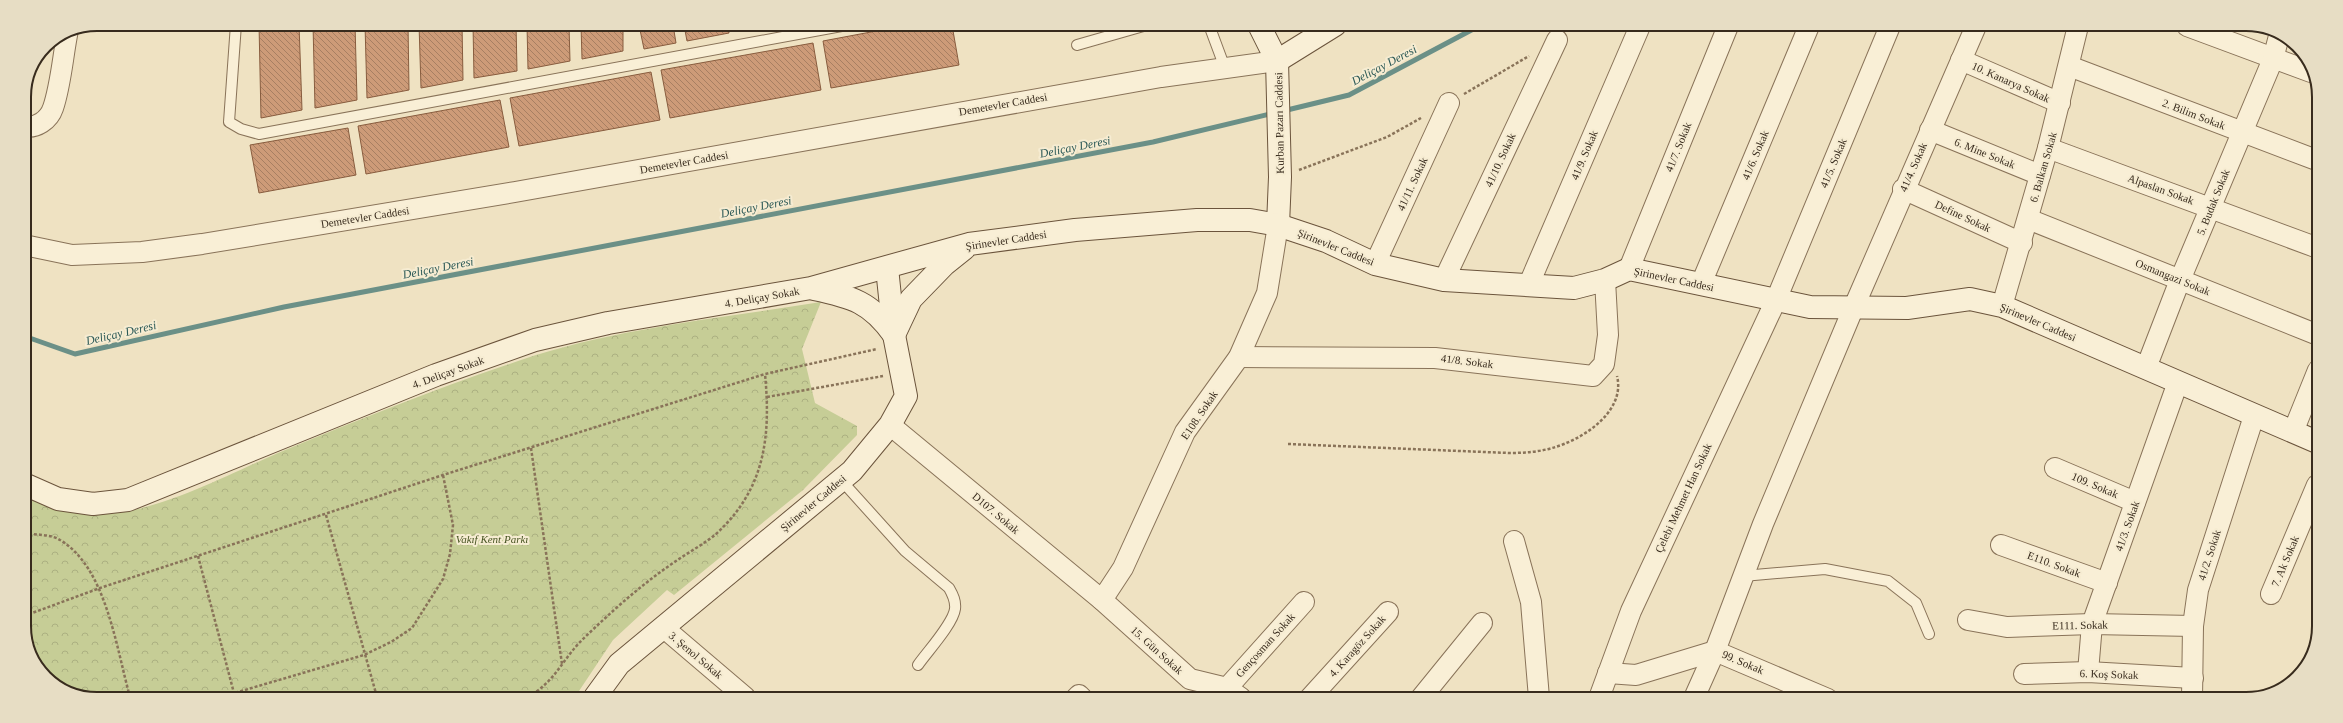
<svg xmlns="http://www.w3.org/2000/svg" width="2343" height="723" viewBox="0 0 2343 723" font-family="'Times New Roman',serif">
	<defs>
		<pattern id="forest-crowns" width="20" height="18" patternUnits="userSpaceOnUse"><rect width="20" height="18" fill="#c6cd96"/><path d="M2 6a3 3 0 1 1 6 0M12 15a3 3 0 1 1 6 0" fill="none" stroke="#abb081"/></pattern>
		<pattern id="building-back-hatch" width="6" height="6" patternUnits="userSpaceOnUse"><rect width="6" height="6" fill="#cd9b78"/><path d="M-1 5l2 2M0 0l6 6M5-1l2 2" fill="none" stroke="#a77f62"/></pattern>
	</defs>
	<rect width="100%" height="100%" fill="#efe2c2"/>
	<!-- forest -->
	<path fill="url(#forest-crowns)" d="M821,302L802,349L815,403L857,426V435L803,490L674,595L667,590L613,640L575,697L78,696L42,674L24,631V493C49,502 78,515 105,514C161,511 227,475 278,453C357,420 440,387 521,360C615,328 723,318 821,302Z"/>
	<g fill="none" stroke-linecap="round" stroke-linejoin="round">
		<!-- stream -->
		<g stroke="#6b9087" stroke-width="5">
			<polyline points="1283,111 1349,95 1479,26"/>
			<polyline points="24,336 75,354 284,307 1153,142 1274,113"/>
		</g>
	</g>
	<!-- building -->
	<g fill="url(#building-back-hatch)" stroke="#885c3e">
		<polygon points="259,24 299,24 302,110 261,118"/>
		<polygon points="313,24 355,24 357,100 315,108"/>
		<polygon points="365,24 408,24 409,90 367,98"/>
		<polygon points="419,24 462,24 463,80 421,88"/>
		<polygon points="473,24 516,24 517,71 474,78"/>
		<polygon points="527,25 569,25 570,61 528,69"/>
		<polygon points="581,25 623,25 623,51 582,59"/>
		<polygon points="639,25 673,25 676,43 644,49"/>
		<polygon points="684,25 728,25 729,33 687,41"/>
		<polygon points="739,25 772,25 741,31"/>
		<polygon points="908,25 952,25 959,65 831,88 823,41"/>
		<polygon points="813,43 821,90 670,118 661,70"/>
		<polygon points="651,72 660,120 519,146 510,98"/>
		<polygon points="500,100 509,147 366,174 358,126"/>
		<polygon points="348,128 356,175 259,193 250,145"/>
	</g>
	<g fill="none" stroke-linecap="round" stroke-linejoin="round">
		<defs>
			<g id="lane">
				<polyline points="236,24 229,122 241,129 259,134 847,25"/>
				<polyline points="1209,25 1225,68"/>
				<polyline points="1077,45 1147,25"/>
				<path d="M841,480L905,551L949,588C953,595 956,601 955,609C953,624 927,652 918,665"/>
				<polyline points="1743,576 1825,569 1888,581 1916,603 1929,634"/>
			</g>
			<g id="street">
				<polyline points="2187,26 2311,72"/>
				<polyline points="1961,60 2060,103"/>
				<polyline points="2069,66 2319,161"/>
				<path d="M24,126C36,129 49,120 53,108C61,85 63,54 68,30"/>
				<polyline points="1930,130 2040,175"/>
				<polyline points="2048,148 2318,248"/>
				<polyline points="1903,189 2022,243"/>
				<polyline points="2028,219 2318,335"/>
				<polyline points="24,245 72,255 142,252 202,244 515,192 1161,77 1277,61"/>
				<polyline points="1375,264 1449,103"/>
				<polyline points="1629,269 1728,26"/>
				<polyline points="1444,280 1557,40"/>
				<polyline points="1529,284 1640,26"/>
				<polyline points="1701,284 1809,26"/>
				<polyline points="2002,306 2048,148 2078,26"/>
				<polyline points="1239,357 1435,358 1593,376 1604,364 1608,335 1605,280"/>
				<polyline points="2146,368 2180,280 2273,59 2279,36"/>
				<polyline points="890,425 1102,600 1190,679 1227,688 1241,698"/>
				<polyline points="2293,432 2318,370"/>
				<polyline points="2055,468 2135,502"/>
				<polyline points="1514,541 1531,602 1539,698"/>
				<polyline points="2001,545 2107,583"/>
				<polyline points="2271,594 2317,485"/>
				<polyline points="1102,600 1123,568 1185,432 1239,357 1267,293 1278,225"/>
				<polyline points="1968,620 2007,627 2092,624 2193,626"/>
				<polyline points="664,628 745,697"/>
				<polyline points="2088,672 2092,624 2178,382"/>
				<polyline points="1608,673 1636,675 1715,651 1828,699"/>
				<polyline points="2024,674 2088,672 2193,678"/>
				<polyline points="1227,688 1304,602"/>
				<polyline points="1076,698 1079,695 1082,698"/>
				<polyline points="1310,698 1388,612"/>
				<polyline points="1421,698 1482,623"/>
				<polyline points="1599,698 1631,611 1776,300 1890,26"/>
				<polyline points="1694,698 1715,651 1763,524 1853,309 1976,26"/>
				<polyline points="2192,699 2193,626 2198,590 2254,416"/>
			</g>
			<g id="secondary">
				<polyline points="1259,25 1277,61 1280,177 1278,225"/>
				<polyline points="1277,61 1335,25"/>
				<path d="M814,289C852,297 871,302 894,335"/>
				<polyline points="894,335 911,299 944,265 964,249"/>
				<polyline points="24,484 58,499 93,504 128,500 436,375 535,340 608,323 811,288 969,244 1075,230 1197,220 1250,220 1278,225 1326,241 1375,264 1444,280 1574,288 1605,280 1629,269 1810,307 1907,308 1970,299 2002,306 2317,442"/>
				<polyline points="595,697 619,664 852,471 890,425 906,396 894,335 887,268"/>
			</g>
		</defs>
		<!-- lane casing -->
		<use href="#lane" stroke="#897359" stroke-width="12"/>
		<!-- street casing -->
		<use href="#street" stroke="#897359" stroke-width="22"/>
		<!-- secondary casing -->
		<use href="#secondary" stroke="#6b543c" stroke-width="24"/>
		<!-- path -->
		<g stroke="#897359" stroke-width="2.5" stroke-dasharray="3 2" stroke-linecap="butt">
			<polyline points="1464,94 1529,56"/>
			<polyline points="1299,170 1387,137 1421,118"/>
			<polyline points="767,397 883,376"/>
			<path d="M1288,444L1509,453C1524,453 1538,452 1552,448C1582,440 1626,412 1617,376"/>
			<polyline points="531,448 562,664"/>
			<polyline points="326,515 377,697"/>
			<path d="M24,533C35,535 51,534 60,540C106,567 116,647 130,697"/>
			<polyline points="198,556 235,697"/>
			<polyline points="24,616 100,588 443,475 765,374 877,349"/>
			<polyline points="221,697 364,655 391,642 412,628 443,579 450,554 453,525 443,475"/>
			<path d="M528,697C554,682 560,664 579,643C590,632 602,621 614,610C634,592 654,576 676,561C689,552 704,544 716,534C765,489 771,437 765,374"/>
		</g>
		<!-- lane -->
		<use href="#lane" stroke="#f9efd6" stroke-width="10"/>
		<!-- street -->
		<use href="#street" stroke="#f9efd6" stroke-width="20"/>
		<!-- secondary -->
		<use href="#secondary" stroke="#f9efd6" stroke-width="22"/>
	</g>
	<g text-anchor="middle" stroke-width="4" stroke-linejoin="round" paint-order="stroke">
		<!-- street labels -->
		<g font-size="11" fill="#382b1d" stroke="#f6ecd2">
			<text transform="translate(2011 82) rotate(24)" y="4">10. Kanarya Sokak</text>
			<text transform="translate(1003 104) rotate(-10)" y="4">Demetevler Caddesi</text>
			<text transform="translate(2194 114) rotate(21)" y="4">2. Bilim Sokak</text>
			<text transform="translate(1279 123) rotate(-91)" y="4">Kurban Pazarı Caddesi</text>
			<text transform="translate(1678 147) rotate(-68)" y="4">41/7. Sokak</text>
			<text transform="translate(1985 153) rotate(22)" y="4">6. Mine Sokak</text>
			<text transform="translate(1584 155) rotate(-67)" y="4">41/9. Sokak</text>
			<text transform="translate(1755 155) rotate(-67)" y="4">41/6. Sokak</text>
			<text transform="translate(1500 160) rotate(-65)" y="4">41/10. Sokak</text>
			<text transform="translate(684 162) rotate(-10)" y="4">Demetevler Caddesi</text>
			<text transform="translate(1833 163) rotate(-67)" y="4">41/5. Sokak</text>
			<text transform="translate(1913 167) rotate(-66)" y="4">41/4. Sokak</text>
			<text transform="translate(2043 167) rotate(-74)" y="4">6. Balkan Sokak</text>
			<text transform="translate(1412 184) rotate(-65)" y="4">41/11. Sokak</text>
			<text transform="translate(2161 189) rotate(20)" y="4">Alpaslan Sokak</text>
			<text transform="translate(2213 202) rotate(-68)" y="4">5. Budak Sokak</text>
			<text transform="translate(1963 216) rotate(25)" y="4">Define Sokak</text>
			<text transform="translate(365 217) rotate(-9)" y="4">Demetevler Caddesi</text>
			<text transform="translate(1006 240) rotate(-9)" y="4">Şirinevler Caddesi</text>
			<text transform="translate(1336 247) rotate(22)" y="4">Şirinevler Caddesi</text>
			<text transform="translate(2173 277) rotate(22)" y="4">Osmangazi Sokak</text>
			<text transform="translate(1674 279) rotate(12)" y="4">Şirinevler Caddesi</text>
			<text transform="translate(762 297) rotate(-10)" y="4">4. Deliçay Sokak</text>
			<text transform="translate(2038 322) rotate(23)" y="4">Şirinevler Caddesi</text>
			<text transform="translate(1467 361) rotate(7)" y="4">41/8. Sokak</text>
			<text transform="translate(448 372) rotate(-20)" y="4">4. Deliçay Sokak</text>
			<text transform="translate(1199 415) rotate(-56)" y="4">E108. Sokak</text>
			<text transform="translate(2095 485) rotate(23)" y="4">109. Sokak</text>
			<text transform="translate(1683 498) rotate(-65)" y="4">Çelebi Mehmet Han Sokak</text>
			<text transform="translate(813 503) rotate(-40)" y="4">Şirinevler Caddesi</text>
			<text transform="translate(996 513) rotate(40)" y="4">D107. Sokak</text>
			<text transform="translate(2127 526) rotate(-70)" y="4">41/3. Sokak</text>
			<text transform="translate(2209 555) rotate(-72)" y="4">41/2. Sokak</text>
			<text transform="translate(2285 561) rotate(-67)" y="4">7. Ak Sokak</text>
			<text transform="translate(2054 564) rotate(20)" y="4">E110. Sokak</text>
			<text transform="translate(2080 625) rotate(-1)" y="4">E111. Sokak</text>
			<text transform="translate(1265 645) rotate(-48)" y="4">Gençosman Sokak</text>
			<text transform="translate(1357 646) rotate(-48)" y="4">4. Karagöz Sokak</text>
			<text transform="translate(1157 650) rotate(42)" y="4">15. Gün Sokak</text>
			<text transform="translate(696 655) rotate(40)" y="4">3. Şenol Sokak</text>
			<text transform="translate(1743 662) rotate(23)" y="4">99. Sokak</text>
			<text transform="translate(2109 674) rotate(2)" y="4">6. Koş Sokak</text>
		</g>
		<!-- park labels -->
		<g font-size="11" font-style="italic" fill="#495524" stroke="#f6ecd2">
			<text x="492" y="543">Vakıf Kent Parkı</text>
		</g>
		<!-- water labels -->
		<g font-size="12" font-style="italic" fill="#2c5956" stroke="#f6ecd2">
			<text transform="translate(1384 65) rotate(-28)" y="4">Deliçay Deresi</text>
			<text transform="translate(1075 147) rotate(-11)" y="4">Deliçay Deresi</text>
			<text transform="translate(756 207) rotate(-11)" y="4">Deliçay Deresi</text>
			<text transform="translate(438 268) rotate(-11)" y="4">Deliçay Deresi</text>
			<text transform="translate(121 333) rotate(-13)" y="4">Deliçay Deresi</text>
		</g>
	</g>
	<!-- crop -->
	<path d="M0 0H2343V723H0ZM97 31H2246A66 66 0 0 1 2312 97V626A66 66 0 0 1 2246 692H97A66 66 0 0 1 31 626V97A66 66 0 0 1 97 31Z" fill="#e7ddc4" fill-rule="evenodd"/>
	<path fill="none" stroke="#382b1d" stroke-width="2" d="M97 31H2246A66 66 0 0 1 2312 97V626A66 66 0 0 1 2246 692H97A66 66 0 0 1 31 626V97A66 66 0 0 1 97 31Z"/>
</svg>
